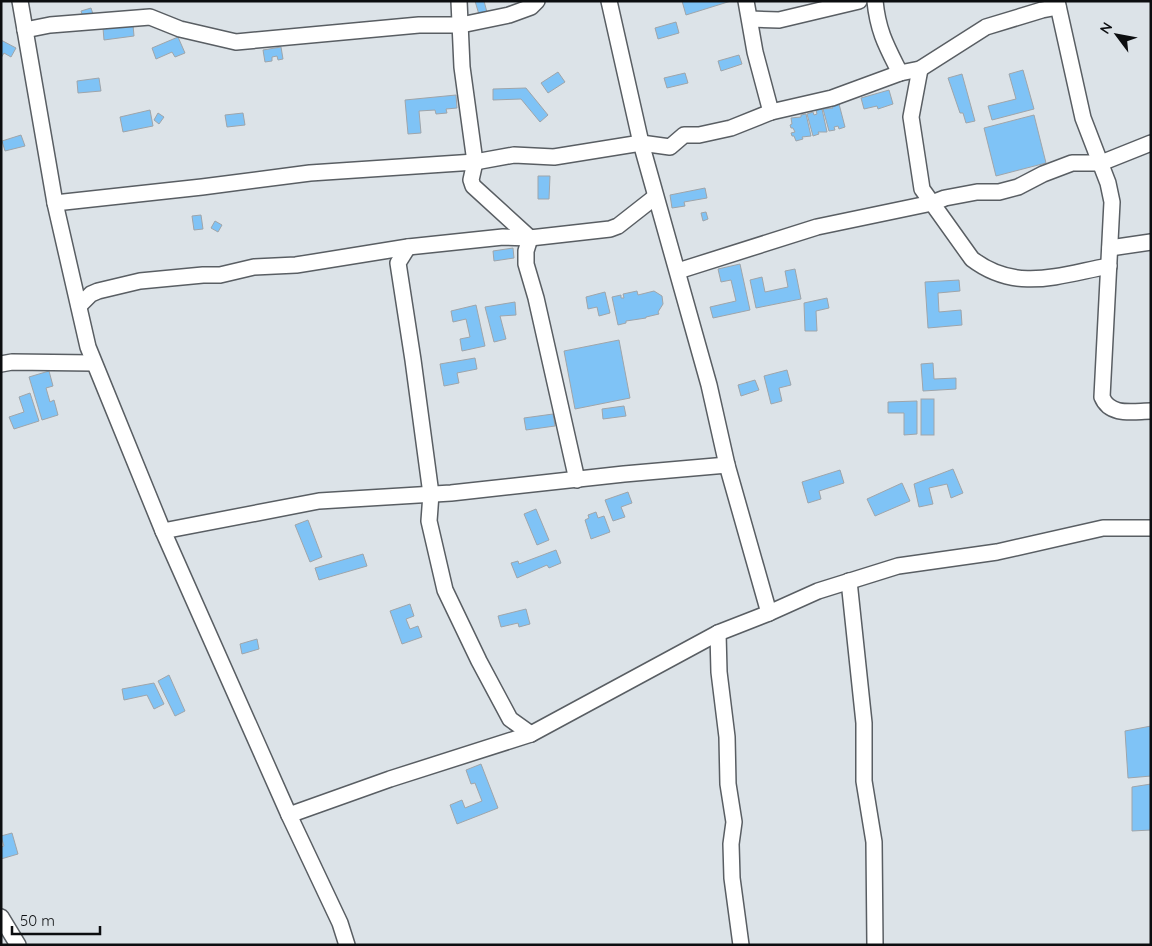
<svg xmlns="http://www.w3.org/2000/svg" width="1152" height="946" viewBox="0 0 1152 946" font-family="Quicksand,sans-serif">
	<rect width="100%" height="100%" fill="#dce3e8"/>
	<!-- building -->
	<g fill="#7fc3f6" stroke="#9fa5aa">
		<polygon points="475,1 484,1 488,16 480,18"/>
		<polygon points="682,1 731,1 686,15"/>
		<polygon points="91,8 93,14 83,17 81,11"/>
		<polygon points="676,22 679,33 658,39 655,28"/>
		<polygon points="133,25 134,36 104,40 103,28"/>
		<polygon points="178,37 185,53 175,57 172,52 156,59 152,48"/>
		<polygon points="1,40 16,48 11,57 4,53 1,58"/>
		<polygon points="281,47 283,59 278,60 277,56 272,57 272,61 265,62 263,50"/>
		<polygon points="739,55 742,64 721,71 718,61"/>
		<polygon points="1023,70 1034,109 992,120 988,106 1016,99 1009,74"/>
		<polygon points="558,72 565,82 548,93 541,83"/>
		<polygon points="685,73 688,83 667,88 664,78"/>
		<polygon points="962,74 975,121 966,123 963,113 960,113 948,78"/>
		<polygon points="99,78 101,91 78,93 77,81"/>
		<polygon points="526,88 548,115 540,122 521,99 493,100 493,89"/>
		<polygon points="889,90 893,104 878,109 877,106 864,109 861,98"/>
		<polygon points="456,95 457,108 446,109 447,113 436,114 435,110 419,111 421,133 408,134 405,100"/>
		<polygon points="839,104 845,127 839,129 838,126 834,127 835,130 829,131 823,109 833,108 832,106"/>
		<polygon points="822,109 827,132 818,132 819,134 813,136 807,114 813,112 814,115 817,114 816,110"/>
		<polygon points="150,110 153,126 123,132 120,117"/>
		<polygon points="158,113 164,117 159,124 154,120"/>
		<polygon points="243,113 245,125 227,127 225,115"/>
		<polygon points="806,114 811,136 802,137 803,139 796,141 794,136 792,136 791,133 795,132 793,128 791,128 790,125 792,124 791,118 801,117 801,115"/>
		<polygon points="1034,115 1046,163 996,176 984,128"/>
		<polygon points="21,135 25,146 5,151 2,141"/>
		<polygon points="538,176 550,176 549,199 538,199"/>
		<polygon points="705,188 707,198 684,202 685,206 672,208 670,195"/>
		<polygon points="706,212 708,219 703,221 701,213"/>
		<polygon points="201,215 203,229 194,230 192,216"/>
		<polygon points="215,221 222,225 218,232 211,228"/>
		<polygon points="513,248 514,258 494,261 493,251"/>
		<polygon points="740,264 750,310 713,318 710,307 736,301 731,280 721,282 718,269"/>
		<polygon points="795,269 801,299 756,308 750,280 762,277 765,292 788,287 785,271"/>
		<polygon points="959,280 960,291 938,293 939,312 961,310 962,325 928,328 925,282"/>
		<polygon points="637,291 638,295 654,291 662,296 663,304 658,312 659,314 646,317 646,318 626,321 626,323 618,325 612,297 621,295 621,298 624,298 623,294"/>
		<polygon points="605,292 610,313 599,316 597,307 588,309 586,297"/>
		<polygon points="827,298 829,308 816,311 817,331 805,331 804,303"/>
		<polygon points="515,302 516,315 500,316 506,339 494,342 485,307"/>
		<polygon points="476,305 485,346 462,351 460,339 470,337 466,319 453,322 451,311"/>
		<polygon points="619,340 630,398 575,409 564,351"/>
		<polygon points="475,358 477,369 457,373 459,383 444,386 440,364"/>
		<polygon points="933,363 934,379 956,378 956,389 923,391 921,364"/>
		<polygon points="787,370 791,385 779,388 782,401 771,404 764,376"/>
		<polygon points="49,371 53,386 46,388 50,402 54,400 58,415 42,420 29,377"/>
		<polygon points="755,380 759,390 741,396 738,385"/>
		<polygon points="30,393 39,421 14,429 9,417 24,412 19,397"/>
		<rect x="921" y="399" width="13" height="36"/>
		<polygon points="917,401 917,434 904,435 904,413 888,413 888,402"/>
		<polygon points="624,406 626,416 603,419 602,409"/>
		<polygon points="553,414 555,426 526,430 524,418"/>
		<polygon points="953,469 963,493 951,498 947,484 929,488 933,504 919,507 914,484"/>
		<polygon points="840,470 844,483 819,491 821,499 808,503 802,482"/>
		<polygon points="902,483 910,501 875,516 867,499"/>
		<polygon points="628,492 632,503 621,507 625,517 613,521 605,500"/>
		<polygon points="536,509 549,540 537,545 524,514"/>
		<polygon points="596,512 598,518 604,516 610,532 591,539 585,520 589,518 588,515"/>
		<polygon points="308,520 322,557 310,562 295,525"/>
		<polygon points="556,550 561,563 549,568 547,565 517,578 511,563 518,561 519,564"/>
		<polygon points="363,554 367,566 319,580 315,568"/>
		<polygon points="410,604 414,616 406,619 410,629 418,626 422,637 402,644 390,611"/>
		<polygon points="526,609 530,624 519,627 518,623 501,627 498,616"/>
		<polygon points="257,639 259,649 242,654 240,644"/>
		<polygon points="169,675 185,711 175,716 158,681"/>
		<polygon points="154,683 164,704 154,709 147,695 124,700 122,689"/>
		<polygon points="1151,726 1151,776 1128,778 1125,731"/>
		<polygon points="481,764 498,808 457,824 450,805 462,800 465,808 482,801 475,783 471,784 466,770"/>
		<polygon points="1151,784 1151,830 1132,831 1132,787"/>
		<polygon points="12,833 18,854 1,859 1,847 4,846 1,836"/>
	</g>
	<g fill="none" stroke-linecap="round" stroke-linejoin="round">
		<defs>
			<g id="minor">
				<polyline points="20,1 55,203 88,347 163,531 289,815 340,923 347,945"/>
				<polyline points="459,1 462,67 475,162 471,180 473,186 530,238 526,251 526,264 536,298 577,480"/>
				<polyline points="609,1 641,143 709,385 727,465 769,613"/>
				<polyline points="746,1 755,52 771,112"/>
				<path d="M875,1C878,32 887,47 900,73"/>
				<path d="M1057,1L1083,118L1108,183L1112,202L1102,397C1110,417 1134,411 1151,411"/>
				<polyline points="750,19 779,20 859,1"/>
				<polyline points="25,30 50,25 150,17 180,29 236,42 419,25 461,25 509,15 531,7 537,1"/>
				<path d="M920,69L911,117L922,189L972,259C1017,293 1059,275 1109,266"/>
				<polyline points="55,203 202,187 310,173 475,162 514,155 554,157 641,143 670,147 684,135 699,135 731,128 771,112 832,98 900,73 920,69 986,27 1042,10 1058,7"/>
				<polyline points="408,247 398,263 413,360 431,494 429,521 445,590 479,661 510,719 531,734"/>
				<polyline points="1110,248 1151,242"/>
				<polyline points="678,271 817,227 932,203 945,198 977,192 999,192 1018,187 1043,174 1072,163 1101,163 1151,143"/>
				<polyline points="79,306 91,294 98,291 140,281 203,275 220,275 254,267 296,265 408,247 503,237 530,238 610,229 618,226 655,197"/>
				<polyline points="1,364 12,362 93,363"/>
				<polyline points="163,531 319,501 451,493 624,474 727,465"/>
				<polyline points="849,581 864,723 864,781 874,842 875,945"/>
				<polyline points="718,633 719,672 727,737 728,784 734,822 731,844 732,878 741,945"/>
				<polyline points="289,815 390,779 531,734 718,633 769,613 818,591 898,566 997,552 1103,528 1151,528"/>
				<polyline points="1,917 18,945"/>
			</g>
		</defs>
		<!-- minor casing -->
		<use href="#minor" stroke="#595e63" stroke-width="18"/>
		<!-- minor -->
		<use href="#minor" stroke="#fff" stroke-width="15"/>
	</g>
	<!-- border -->
	<rect width="1152" height="946" fill="none" stroke="#0c0e10" stroke-width="5"/>
	<!-- north arrow -->
	<g transform="translate(1117 35) rotate(302)" stroke="#dce3e8" stroke-width="4" paint-order="stroke">
	<path d="M0-4L9 19L0 12L-9 19Z" fill="#0c0e10"/>
	<text y="-8" font-size="14" font-weight="bold" text-anchor="middle" fill="#0c0e10">N</text>
	</g>
	<!-- scale -->
	<path d="M12 926v8h88v-8" fill="none" stroke="#0c0e10" stroke-width="2.5"/>
	<text x="20" y="926" font-size="15" fill="#0c0e10" stroke="#dce3e8" stroke-width="4" paint-order="stroke">50 m</text>
</svg>
